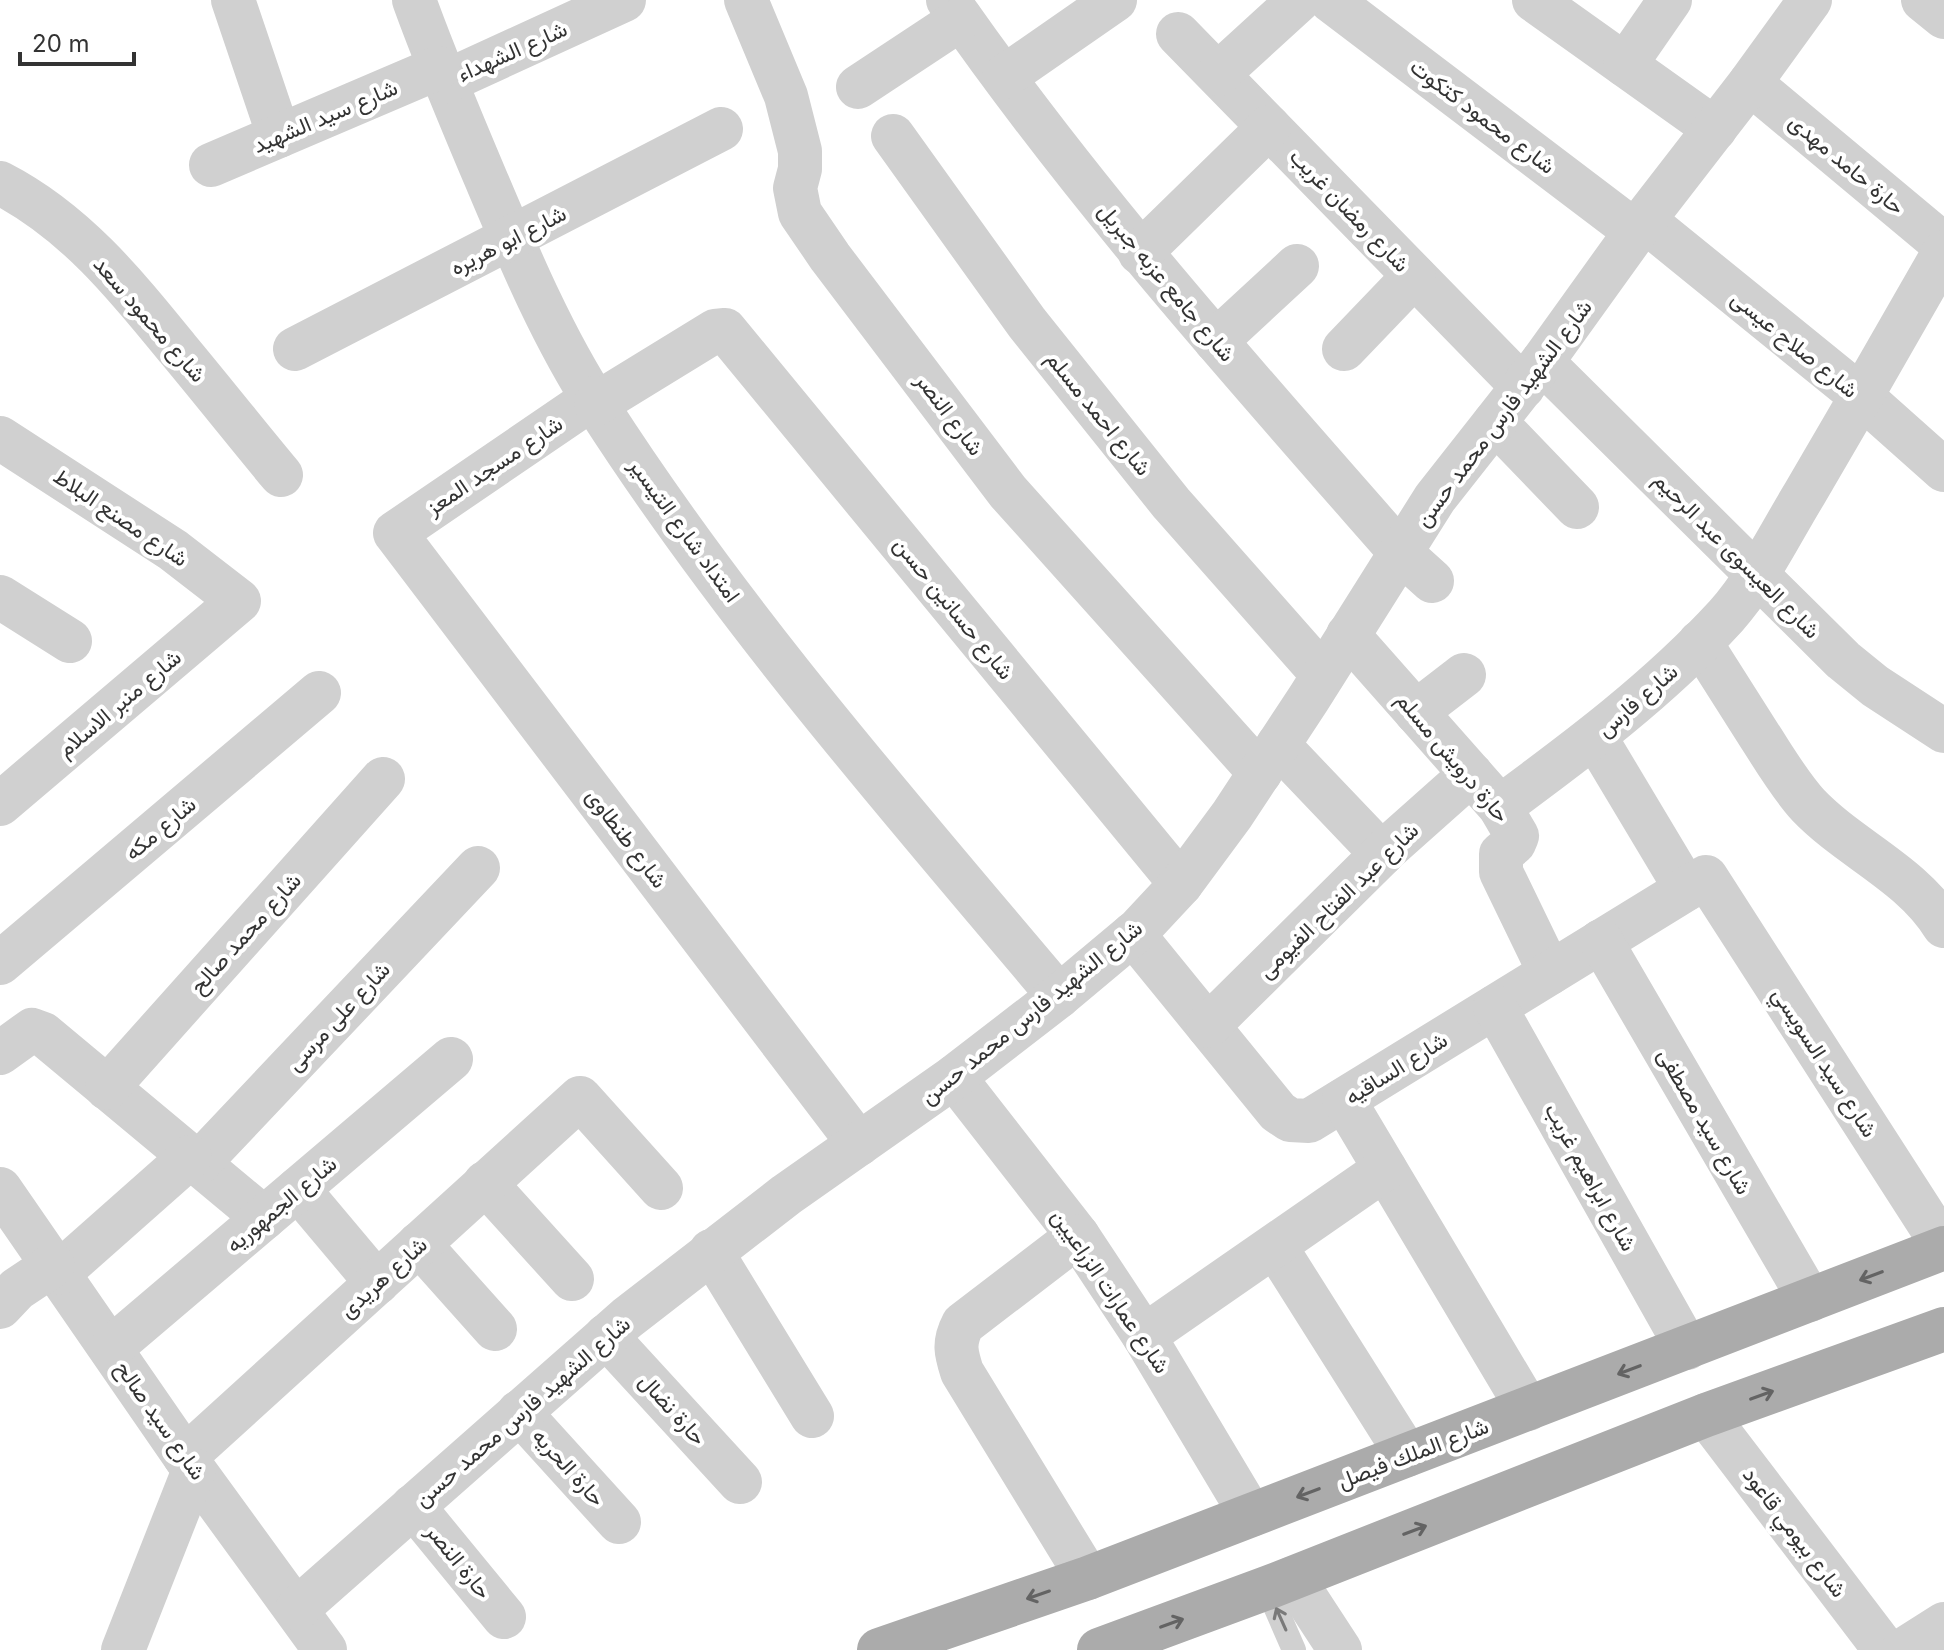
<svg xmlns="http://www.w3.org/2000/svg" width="1944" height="1650" viewBox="0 0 1944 1650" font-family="Inter,Vazirmatn,sans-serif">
	<rect width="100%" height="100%" fill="#fff"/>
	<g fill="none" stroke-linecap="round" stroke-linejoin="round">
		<!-- lane -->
		<polyline stroke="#d0d0d0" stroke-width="24" points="1267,1588 1294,1650"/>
		<!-- street -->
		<g stroke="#d0d0d0" stroke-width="44">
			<polyline points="233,0 279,136"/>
			<path d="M414,0C436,61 461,120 486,179C519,257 552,336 598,407C732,616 899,806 1059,996"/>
			<polyline points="746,0 786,96 800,151 800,169 795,188 800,213 830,257 1008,492 1260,773"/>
			<path d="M948,0C1085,197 1243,373 1401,553L1432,581"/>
			<polyline points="1330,0 1636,232"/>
			<polyline points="1534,0 1715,129"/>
			<polyline points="1923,0 1944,17"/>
			<polyline points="1178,34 1523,387"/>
			<polyline points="1625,65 1670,0"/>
			<polyline points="1218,74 1299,0"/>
			<polyline points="1004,77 1115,0"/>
			<polyline points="445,82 624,0"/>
			<polyline points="1750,83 1944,245"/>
			<polyline points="858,87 961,19"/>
			<polyline points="893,136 1027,323 1171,503 1323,675"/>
			<polyline points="211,165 438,68"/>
			<path d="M0,183C74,221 125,284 177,348C212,390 246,433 281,475"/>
			<polyline points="1644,220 1862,397 1944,470"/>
			<polyline points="1140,253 1269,127"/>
			<polyline points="1216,341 1297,266"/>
			<polyline points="295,349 721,129"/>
			<polyline points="1344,349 1414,276"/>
			<polyline points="1542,362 1843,660 1875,686 1944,731"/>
			<polyline points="593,398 395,533 859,1144"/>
			<polyline points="596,404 715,331 725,330 1181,884"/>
			<polyline points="1495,422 1577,507"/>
			<polyline points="0,438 173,550 239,601 0,804"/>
			<polyline points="0,597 70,641"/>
			<polyline points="1348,635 1500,807 1517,836 1514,843 1501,854 1501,872 1550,973"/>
			<path d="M1700,642C1720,673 1739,704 1759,735C1774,758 1789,784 1808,805C1850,849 1911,873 1944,926"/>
			<polyline points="1416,712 1464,675"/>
			<polyline points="1595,737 1686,889"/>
			<polyline points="1278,745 1382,854"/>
			<path d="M1500,807C1579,749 1659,689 1726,616C1758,580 1780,534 1805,493C1852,413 1898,333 1944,252"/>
			<polyline points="1133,934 1278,1112 1290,1120 1309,1121 1706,877 1944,1247"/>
			<polyline points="1601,941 1810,1300"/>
			<polyline points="0,963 319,693"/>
			<polyline points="1495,1007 1687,1348"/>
			<polyline points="1208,1026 1389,847 1471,774"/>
			<polyline points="0,1053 32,1030 43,1034 264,1218"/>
			<polyline points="954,1077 1078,1236 1144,1336 1251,1515"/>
			<polyline points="107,1088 383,779"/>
			<polyline points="1344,1100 1528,1409"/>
			<polyline points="198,1164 478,868"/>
			<polyline points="485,1183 572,1279"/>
			<polyline points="0,1189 194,1470 325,1650"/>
			<polyline points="298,1189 377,1283"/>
			<path d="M1078,1236L963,1324C953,1343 956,1353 962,1372L1088,1578"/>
			<polyline points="419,1244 495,1329"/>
			<polyline points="1275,1246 1407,1455"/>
			<polyline points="711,1251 812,1416"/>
			<polyline points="59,1273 190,1157"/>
			<polyline points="0,1307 17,1289 53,1265"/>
			<polyline points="606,1336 740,1482"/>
			<polyline points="1144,1336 1385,1169"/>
			<polyline points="111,1348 451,1059"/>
			<polyline points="519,1412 619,1522"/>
			<polyline points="1706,1415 1885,1650"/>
			<polyline points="185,1457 580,1098 661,1188"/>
			<polyline points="413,1506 504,1617"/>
			<polyline points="1293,1578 1340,1650"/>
			<polyline points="297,1609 627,1318 786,1195 954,1077 1059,996 1139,929 1181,884 1232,815 1309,698 1435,498 1542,362 1644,220 1750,83 1810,0"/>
			<polyline points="123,1650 194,1470"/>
			<polyline points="1903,1650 1944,1624"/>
		</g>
		<!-- primary -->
		<g stroke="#ababab" stroke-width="44">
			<polyline points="879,1650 1088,1578 1944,1248"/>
			<polyline points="1099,1650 1267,1588 1706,1415 1944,1329"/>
		</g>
	</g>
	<!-- one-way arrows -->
	<defs><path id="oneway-shaft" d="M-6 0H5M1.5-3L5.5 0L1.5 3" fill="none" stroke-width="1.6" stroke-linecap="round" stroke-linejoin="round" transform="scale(2)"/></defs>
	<g stroke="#636363">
		<use href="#oneway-shaft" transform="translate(1871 1276) rotate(159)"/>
		<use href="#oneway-shaft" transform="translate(1629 1370) rotate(159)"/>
		<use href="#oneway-shaft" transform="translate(1762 1395) rotate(-20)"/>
		<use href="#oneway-shaft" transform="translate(1308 1493) rotate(159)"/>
		<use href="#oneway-shaft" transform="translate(1415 1530) rotate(-21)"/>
		<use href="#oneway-shaft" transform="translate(1038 1595) rotate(161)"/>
		<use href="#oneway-shaft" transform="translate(1172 1623) rotate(-20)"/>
	</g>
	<use stroke="#7a7a7a" href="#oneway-shaft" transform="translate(1281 1619) rotate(-114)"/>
	<g text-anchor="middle" stroke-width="8" stroke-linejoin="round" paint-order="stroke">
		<!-- street labels -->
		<g font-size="22" fill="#333" stroke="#fff">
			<text transform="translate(512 51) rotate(-24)" y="8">شارع الشهداء</text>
			<text transform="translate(325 116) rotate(-23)" y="8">شارع سيد الشهيد</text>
			<text transform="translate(1483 116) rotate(37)" y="8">شارع محمود كتكوت</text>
			<text transform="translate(1847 164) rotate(40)" y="8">حارة حامد مهدى</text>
			<text transform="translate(1350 210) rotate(46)" y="8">شارع رمضان غريب</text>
			<text transform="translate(508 240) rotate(-27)" y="8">شارع ابو هريره</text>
			<text transform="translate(1167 282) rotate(50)" y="8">شارع جامع عزبه جبريل</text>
			<text transform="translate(150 319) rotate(49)" y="8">شارع محمود سعد</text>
			<text transform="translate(1795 344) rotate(39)" y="8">شارع صلاح عيسى</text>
			<text transform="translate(1099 413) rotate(51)" y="8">شارع احمد مسلم</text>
			<text transform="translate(1503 413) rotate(-53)" y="8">شارع الشهيد فارس محمد حسن</text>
			<text transform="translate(950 414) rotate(53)" y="8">شارع النصر</text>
			<text transform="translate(494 465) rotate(-34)" y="8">شارع مسجد المعز</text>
			<text transform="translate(121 517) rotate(34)" y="8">شارع مصنع البلاط</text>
			<text transform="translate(685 530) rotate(54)" y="8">امتداد شارع التيسير</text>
			<text transform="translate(1737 555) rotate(45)" y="8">شارع العيسوى عبد الرحيم</text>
			<text transform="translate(954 608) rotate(51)" y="8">شارع حسانين حسن</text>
			<text transform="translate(1637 700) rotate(-41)" y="8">شارع فارس</text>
			<text transform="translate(119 703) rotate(-40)" y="8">شارع منبر الاسلام</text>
			<text transform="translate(1453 757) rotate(50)" y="8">حارة درويش مسلم</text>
			<text transform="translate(160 828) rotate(-40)" y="8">شارع مكه</text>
			<text transform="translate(627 838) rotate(53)" y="8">شارع طنطاوى</text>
			<text transform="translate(1338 900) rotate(-44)" y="8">شارع عبد الفتاح الفيومى</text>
			<text transform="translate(245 933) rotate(-48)" y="8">شارع محمد صالح</text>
			<text transform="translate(1031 1012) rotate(-39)" y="8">شارع الشهيد فارس محمد حسن</text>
			<text transform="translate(338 1016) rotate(-47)" y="8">شارع على مرسى</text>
			<text transform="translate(1825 1062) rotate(57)" y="8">شارع سيد السويسي</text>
			<text transform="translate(1396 1068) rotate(-32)" y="8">شارع الساقيه</text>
			<text transform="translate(1705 1121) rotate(60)" y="8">شارع سيد مصطفى</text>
			<text transform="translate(1591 1177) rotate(61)" y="8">شارع ابراهيم غريب</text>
			<text transform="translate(281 1204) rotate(-40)" y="8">شارع الجمهوريه</text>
			<text transform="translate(383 1277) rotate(-42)" y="8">شارع هريدى</text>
			<text transform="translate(1111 1291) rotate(56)" y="8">شارع عمارات الزراعيين</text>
			<text transform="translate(673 1409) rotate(48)" y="8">حارة نضال</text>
			<text transform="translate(522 1411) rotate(-41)" y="8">شارع الشهيد فارس محمد حسن</text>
			<text transform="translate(161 1420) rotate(55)" y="8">شارع سيد صالح</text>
			<text transform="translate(1413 1453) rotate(-21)" y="8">شارع الملك فيصل</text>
			<text transform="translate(569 1467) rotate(48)" y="8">حارة الحريه</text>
			<text transform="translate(1795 1532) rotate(53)" y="8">شارع بيومي قاعود</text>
			<text transform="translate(459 1561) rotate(51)" y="8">حارة النصر</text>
		</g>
	</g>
	<!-- scale -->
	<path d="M20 52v12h114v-12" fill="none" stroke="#333333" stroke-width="4"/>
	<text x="32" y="52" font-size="24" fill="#333333" stroke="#ffffff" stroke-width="6" paint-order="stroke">20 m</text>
</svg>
